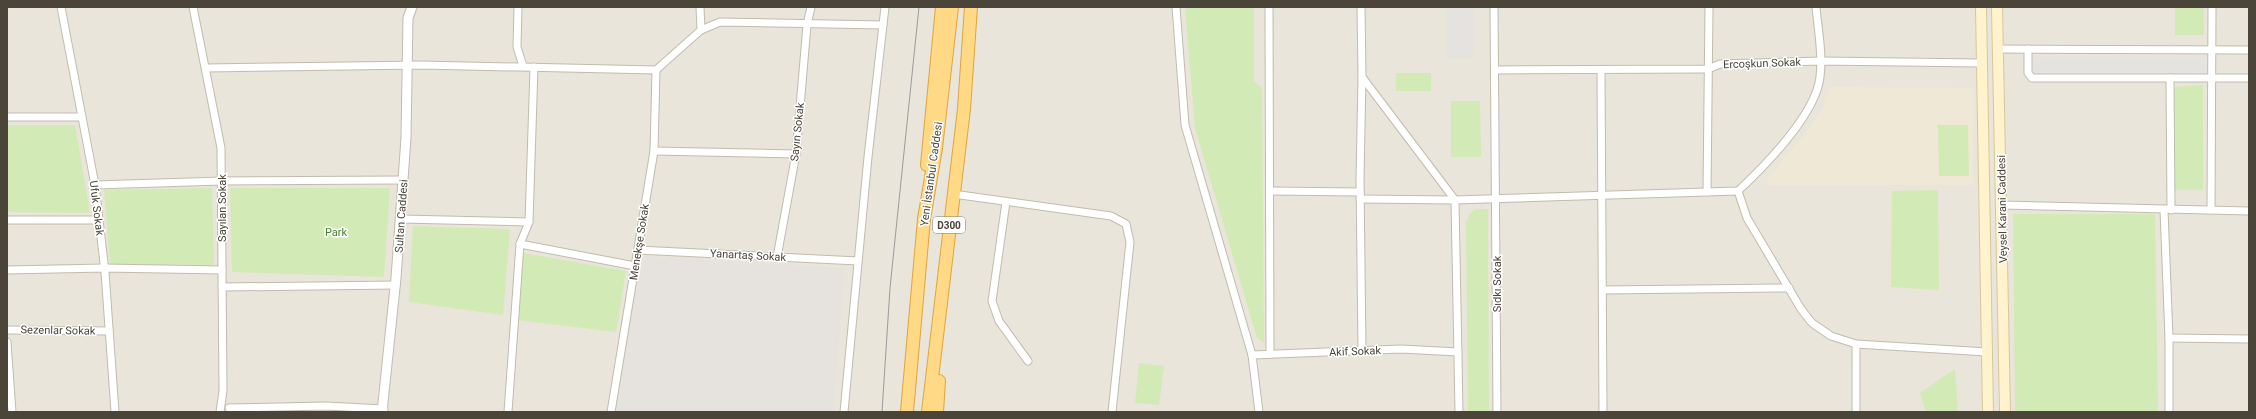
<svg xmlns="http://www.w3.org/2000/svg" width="2256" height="419" viewBox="0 0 2256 419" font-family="Roboto,sans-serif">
	<rect width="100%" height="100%" fill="#f6f3ec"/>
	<!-- residential -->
	<rect fill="#eae5da" x="7" y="7" width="2242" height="405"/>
	<!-- industrial -->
	<polygon fill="#e6e2dd" points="640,256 845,268 833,412 615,412"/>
	<!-- education -->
	<polygon fill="#efe8d6" points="1829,87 1973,88 1973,185 1767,185 1768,178 1813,124 1824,107"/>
	<!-- green -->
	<g fill="#d2eab5">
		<polygon points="1185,7 1254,7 1254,81 1262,88 1264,343 1257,338 1195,128"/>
		<rect x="2175" y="7" width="29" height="28"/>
		<rect x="1396" y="73" width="35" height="18"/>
		<polygon points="2203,85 2203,190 2175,190 2175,87"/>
		<polygon points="1451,101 1480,101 1481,157 1451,157"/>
		<polygon points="7,125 75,125 90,213 7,212"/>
		<polygon points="1938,125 1968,125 1969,176 1939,176"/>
		<polygon points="212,188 214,265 110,264 104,190"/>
		<polygon points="230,188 390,188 384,277 232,272"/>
		<polygon points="1938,190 1939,290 1891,287 1892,191"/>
		<polygon points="1476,209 1488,209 1489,412 1468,412 1466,223 1470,214"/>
		<polygon points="2013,214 2155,214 2158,412 2015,412"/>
		<polygon points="413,226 510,229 503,315 409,302"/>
		<polygon points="523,253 626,271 616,332 517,320"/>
		<polygon points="1139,363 1164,366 1159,405 1135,403"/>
		<polygon points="1955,369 1958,412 1926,412 1920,393"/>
	</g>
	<!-- parking -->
	<g fill="#e5e3e0">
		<rect x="1447" y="7" width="27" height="51"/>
		<polygon points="2033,57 2205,57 2205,75 2033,73"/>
	</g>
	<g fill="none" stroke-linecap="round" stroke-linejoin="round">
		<defs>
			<g id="minor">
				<polyline points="61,7 95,185 105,272 115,412"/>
				<polyline points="193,7 221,148 223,391 220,412"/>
				<polyline points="518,7 517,47 523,66"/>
				<polyline points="700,7 701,30"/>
				<polyline points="1176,7 1185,125 1252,355 1259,412"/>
				<polyline points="1269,7 1270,354"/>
				<polyline points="1361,7 1362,77 1455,200 1459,412"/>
				<polyline points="1494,7 1497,412"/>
				<polyline points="1999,49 2249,50"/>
				<polyline points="2028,49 2028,73 2032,78 2249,78"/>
				<polyline points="206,68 421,65 656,70 701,30 720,22 883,25"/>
				<polyline points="1495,70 1708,69 1720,64 1821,61 1982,63"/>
				<polyline points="1601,70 1603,412"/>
				<polyline points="1362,77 1360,178 1362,351"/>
				<polyline points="2170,78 2171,210"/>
				<polyline points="7,117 81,117"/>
				<polyline points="654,151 796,154"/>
				<polyline points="95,185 222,181 403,180"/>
				<polyline points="1270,191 1360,192"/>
				<polyline points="1738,191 1747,218 1801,309 1812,323 1831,336 1856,344 1987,352"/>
				<polyline points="1707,192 1709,7"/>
				<polyline points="953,194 1111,216 1126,224 1130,242 1112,412"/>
				<path d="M1360,199L1455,200L1738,191C1765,166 1816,114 1820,77C1823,54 1818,30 1816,7"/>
				<polyline points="1006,202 992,301 999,321 1028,361"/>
				<polyline points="2002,205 2249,211"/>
				<polyline points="2164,210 2169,338 2169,412"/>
				<polyline points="2211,210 2212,7"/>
				<polyline points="401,219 529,222"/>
				<polyline points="7,220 99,220"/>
				<polyline points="520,244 635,266"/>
				<polyline points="638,250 858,261"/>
				<polyline points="777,257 796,154 807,25 811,7"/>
				<polyline points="7,270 104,268 222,270"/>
				<polyline points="222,287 396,285"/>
				<polyline points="1603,290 1789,288"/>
				<polyline points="7,330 109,331"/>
				<polyline points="2169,338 2249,339"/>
				<polyline points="7,342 12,412"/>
				<polyline points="1252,355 1401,349 1458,352"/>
				<polyline points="229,408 326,406 384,409"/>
				<polyline points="508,412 520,244 529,222 534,67"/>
				<polyline points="611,412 654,151 656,70"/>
				<polyline points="844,412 868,157 885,7"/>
				<polyline points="1856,412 1856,344"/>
			</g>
			<polyline id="tertiary" points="382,412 396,278 406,138 408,18 412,7"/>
			<g id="secondary">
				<polyline points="1981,7 1988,412"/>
				<polyline points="1997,7 2005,412"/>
			</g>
			<g id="trunk">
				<polyline points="927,165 942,7"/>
				<polyline points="907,412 924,219 936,148 952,7"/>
				<polyline points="928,412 964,109 971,7"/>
				<polyline points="937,412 939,381"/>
			</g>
		</defs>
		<!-- minor casing -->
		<use href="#minor" stroke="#c2bbae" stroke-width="9"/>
		<!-- tertiary casing -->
		<use href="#tertiary" stroke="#c2bbae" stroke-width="11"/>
		<!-- secondary casing -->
		<use href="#secondary" stroke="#d6c79b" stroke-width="12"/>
		<!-- trunk casing -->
		<use href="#trunk" stroke="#e0a43c" stroke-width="14"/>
		<!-- minor -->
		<use href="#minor" stroke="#fff" stroke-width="7"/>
		<!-- tertiary -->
		<use href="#tertiary" stroke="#fff" stroke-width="9"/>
		<!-- secondary -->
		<use href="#secondary" stroke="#fff3cd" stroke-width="10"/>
		<!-- trunk -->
		<use href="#trunk" stroke="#ffd985" stroke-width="12"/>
		<!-- tram -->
		<polyline stroke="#9a9a9a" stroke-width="1" points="882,412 890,288 919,7"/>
	</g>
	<g text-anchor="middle" stroke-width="3" stroke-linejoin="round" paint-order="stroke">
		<!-- shield labels -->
		<rect fill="#fff" stroke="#817c74" stroke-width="1" x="933" y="217" width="32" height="16" rx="3"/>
		<g font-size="10" font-weight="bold" fill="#4b4439">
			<text x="949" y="229">D300</text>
		</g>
		<!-- street labels -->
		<g font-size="11" fill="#4b4439" stroke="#fff">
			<text transform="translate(1762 63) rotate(-2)" y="4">Ercoşkun Sokak</text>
			<text transform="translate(797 132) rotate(-84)" y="4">Sayın Sokak</text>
			<text transform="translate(931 174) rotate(-82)" y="4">Yeni İstanbul Caddesi</text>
			<text transform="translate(97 208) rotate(83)" y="4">Ufuk Sokak</text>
			<text transform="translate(222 208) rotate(-90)" y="4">Sayılan Sokak</text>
			<text transform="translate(2002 209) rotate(-91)" y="4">Veysel Karani Caddesi</text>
			<text transform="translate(401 216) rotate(-86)" y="4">Sultan Caddesi</text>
			<text transform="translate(639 242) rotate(-81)" y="4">Menekşe Sokak</text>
			<text transform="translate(748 255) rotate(3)" y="4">Yanartaş Sokak</text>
			<text transform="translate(1497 284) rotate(-90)" y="4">Sıdkı Sokak</text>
			<text transform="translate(58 330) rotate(1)" y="4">Sezenlar Sokak</text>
			<text transform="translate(1355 351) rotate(-2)" y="4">Akif Sokak</text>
		</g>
		<!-- park labels -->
		<g font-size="11" fill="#4a7f2a" stroke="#fff">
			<text x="336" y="236">Park</text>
		</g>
	</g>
	<!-- border -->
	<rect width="2256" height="419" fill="none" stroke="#4b4439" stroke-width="16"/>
</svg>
